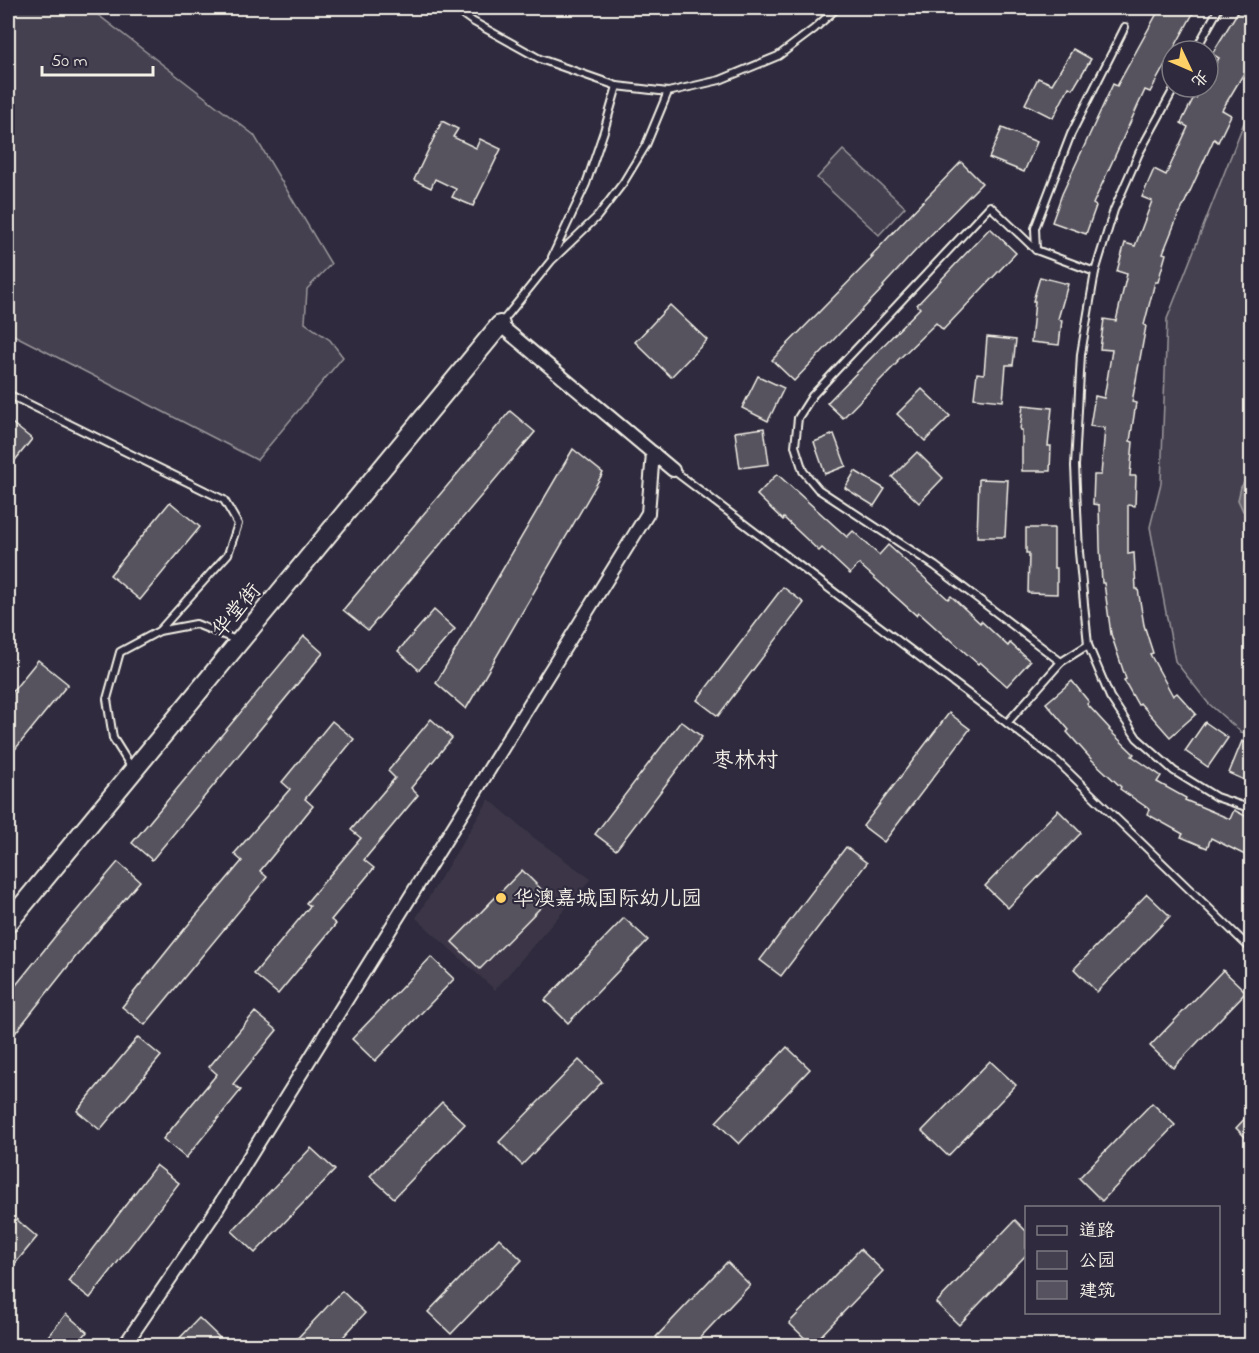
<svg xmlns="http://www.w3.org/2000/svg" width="1259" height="1353" viewBox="0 0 1259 1353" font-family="'Indie Flower','LXGW WenKai TC',sans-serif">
	<rect width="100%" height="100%" fill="#2f2a3d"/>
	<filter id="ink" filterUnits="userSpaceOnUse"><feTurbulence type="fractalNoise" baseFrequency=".0167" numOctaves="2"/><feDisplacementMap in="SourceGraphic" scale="12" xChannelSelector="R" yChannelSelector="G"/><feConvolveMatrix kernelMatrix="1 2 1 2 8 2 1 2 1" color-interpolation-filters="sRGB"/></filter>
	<g filter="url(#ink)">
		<!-- built -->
		<polygon fill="#3b3647" points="489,799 533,837 591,879 495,990 416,918"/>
		<!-- green -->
		<g fill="#454050" stroke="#9c989c" stroke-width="1.5">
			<polygon points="8,8 89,8 254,135 331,264 307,289 305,323 330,340 343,357 257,460 8,332"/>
			<polygon points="1251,110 1251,734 1241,732 1208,703 1175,661 1150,527 1161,483 1167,319 1243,125"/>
			<polygon points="843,150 905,207 879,235 817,178"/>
		</g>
		<!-- water -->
		<polygon fill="#6a6670" stroke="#a19ea0" stroke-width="1.5" points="1251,472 1251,512 1243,511 1238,500 1241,487"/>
		<!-- building -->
		<g fill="#56525f" stroke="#f4f1e8" stroke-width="1.5">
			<polygon points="1160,8 1196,8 1150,92 1145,90 1093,204 1096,206 1086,234 1052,222 1062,194 1113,84 1117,86"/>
			<polygon points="1240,8 1251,8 1251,68 1248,75 1244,73 1222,110 1231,115 1218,142 1214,139 1180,213 1179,213 1163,253 1166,254 1158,282 1155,282 1144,325 1146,326 1132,402 1136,403 1130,441 1133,442 1130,476 1136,476 1135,506 1128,505 1128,554 1134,553 1136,589 1138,589 1144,625 1153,653 1150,654 1173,696 1177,693 1196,714 1170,737 1140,703 1138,705 1124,680 1126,679 1111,634 1104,583 1102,583 1100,547 1099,505 1093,504 1094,475 1101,475 1105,428 1090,426 1095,396 1104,398 1112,350 1100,349 1104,319 1116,321 1127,274 1117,271 1125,243 1135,246 1152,201 1142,197 1154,169 1166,175 1188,127 1181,123 1194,97 1196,98 1202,87 1208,87 1208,77 1219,58 1212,54"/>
			<polygon points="1073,49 1091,59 1073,89 1069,87 1053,118 1025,104 1038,78 1052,84"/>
			<polygon points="442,121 458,129 453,137 476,148 480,139 501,149 473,206 452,197 456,189 435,179 431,188 414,180"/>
			<polygon points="1002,128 1037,142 1024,172 989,158"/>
			<polygon points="961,162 982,183 917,249 883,286 884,287 794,381 772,360 873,257 871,256 901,224"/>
			<polygon points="990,228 1016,253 943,330 936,323 897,361 898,362 843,418 827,403 920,308 917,305"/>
			<polygon points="1040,277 1068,284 1058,319 1062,320 1059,345 1031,342 1035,301 1033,301"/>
			<polygon points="670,305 707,340 671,377 635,342"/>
			<polygon points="987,337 1016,340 1013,365 1006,365 1003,401 974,398 977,373 984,374"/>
			<polygon points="758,376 784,388 768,421 742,408"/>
			<polygon points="922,389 950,416 925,441 897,414"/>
			<polygon points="1023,405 1052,408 1048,446 1051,446 1050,471 1022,471 1022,430 1020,430"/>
			<polygon points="510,411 535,432 368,630 343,610"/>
			<polygon points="8,420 32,439 8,469"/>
			<polygon points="764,428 769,464 740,468 735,432"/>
			<polygon points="834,434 846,466 825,474 814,442"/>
			<polygon points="573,449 603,473 466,709 436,683"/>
			<polygon points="917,452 943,478 919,503 892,477"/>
			<polygon points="855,471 885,489 874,506 845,488"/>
			<polygon points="777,474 847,537 853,531 879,555 888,545 948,599 951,596 980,623 981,621 1008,646 1010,643 1030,661 1007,686 980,662 978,664 949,638 948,639 918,612 916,615 859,564 850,574 822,548 819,551 784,518 783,520 757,495"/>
			<polygon points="979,479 1008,480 1005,537 977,537"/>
			<polygon points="170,502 200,527 140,600 110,575"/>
			<polygon points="1026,528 1054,528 1054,568 1057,568 1057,594 1028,593 1029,553 1026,553"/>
			<polygon points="783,587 804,603 718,716 697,700"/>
			<polygon points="434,610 455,629 419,670 398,651"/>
			<polygon points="304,636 323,653 152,860 132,843"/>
			<polygon points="38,660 68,684 8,758 8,697"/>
			<polygon points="1072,681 1089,702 1087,704 1110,729 1109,730 1134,754 1132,756 1161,776 1157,782 1186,798 1185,800 1230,819 1234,810 1251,819 1251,858 1211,838 1207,848 1181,837 1183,834 1147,814 1149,809 1120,789 1121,787 1092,760 1067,732 1069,730 1046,703"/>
			<polygon points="949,713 970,729 884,842 863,826"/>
			<polygon points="431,719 452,738 411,788 418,795 364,860 374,868 331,920 336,924 278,994 254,974 310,906 306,903 361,838 351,830 395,778 388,771"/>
			<polygon points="332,721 354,739 305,799 313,806 260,871 267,877 145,1025 122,1007 183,931 242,861 234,854 290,789 282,782"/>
			<polygon points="681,721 702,737 616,850 595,834"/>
			<polygon points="1205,722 1228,738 1208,767 1185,751"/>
			<polygon points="1242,741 1251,745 1251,783 1229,773"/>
			<polygon points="1058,810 1081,833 1008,908 985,886"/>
			<polygon points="846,847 867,863 781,976 760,960"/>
			<polygon points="118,862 140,881 73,960 8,1042 8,995 61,929"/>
			<polygon points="522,870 550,898 480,969 452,942"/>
			<polygon points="1147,894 1170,916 1097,992 1074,969"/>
			<polygon points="624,918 648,940 568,1023 545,1000"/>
			<polygon points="431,957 454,979 375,1061 352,1039"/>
			<polygon points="1223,970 1246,992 1173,1068 1150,1046"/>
			<polygon points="255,1012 277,1030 233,1084 241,1090 186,1158 163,1139 217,1074 209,1067"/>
			<polygon points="138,1037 161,1056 100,1130 77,1111"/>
			<polygon points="787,1047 810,1069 739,1144 716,1122"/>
			<polygon points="579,1060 602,1082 522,1165 499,1142"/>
			<polygon points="990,1061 1016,1085 948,1156 922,1131"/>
			<polygon points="442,1102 465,1124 394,1198 370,1176"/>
			<polygon points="1152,1103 1175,1125 1102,1201 1079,1178"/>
			<polygon points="1251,1112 1251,1143 1236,1128"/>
			<polygon points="311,1148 335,1170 255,1253 232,1231"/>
			<polygon points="156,1165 179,1183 90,1298 68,1281"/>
			<polygon points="8,1212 37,1237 8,1272"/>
			<polygon points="1015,1220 1026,1231 1026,1255 959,1325 936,1303"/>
			<polygon points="499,1238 522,1260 451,1334 428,1312"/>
			<polygon points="860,1249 883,1271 812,1345 789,1323"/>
			<polygon points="727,1262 750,1285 692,1346 665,1346 656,1337"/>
			<polygon points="342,1291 365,1313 335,1346 290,1346"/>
			<polygon points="66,1314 87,1332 76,1346 40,1346"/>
			<polygon points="199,1318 222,1340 217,1346 172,1346"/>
		</g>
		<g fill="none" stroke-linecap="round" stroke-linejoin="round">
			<defs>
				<g id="lane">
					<polyline points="454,8 472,21 540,59 617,86 668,92 720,80 778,56 814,29 837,8"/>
					<polyline points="1195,51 1219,8"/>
					<polyline points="1175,87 1139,153 1114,210 1095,272 1081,354 1075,466 1079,552 1088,645 1110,697 1137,738 1174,771 1216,797 1252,809"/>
					<polyline points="1036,250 1035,228 1071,134 1125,27"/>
					<polyline points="552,257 586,184 604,131 617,86"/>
					<polyline points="502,322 551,261 597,217 623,183 646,145 668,92"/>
					<polyline points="8,394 224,500 238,524 228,554 159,631"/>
					<polyline points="673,470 1057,761 1252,950"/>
					<polyline points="1061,662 935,566 818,489 803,471 795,446 798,418 812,396 990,206 1036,250 1095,272"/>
					<polyline points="1007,723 1061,662 1088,645"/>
					<polyline points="133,770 113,738 107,699 120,652 159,631 196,624 236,640"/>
				</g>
				<g id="street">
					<polyline points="500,325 673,470"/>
					<polyline points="124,1346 212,1217 648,513 653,453"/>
				</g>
				<polyline id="secondary" points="8,923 500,325"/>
			</defs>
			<!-- lane casing -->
			<use href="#lane" stroke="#f4f1e8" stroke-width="10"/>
			<!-- street casing -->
			<use href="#street" stroke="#f4f1e8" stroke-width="16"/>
			<!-- secondary casing -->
			<use href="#secondary" stroke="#f4f1e8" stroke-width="22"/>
			<!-- lane -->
			<use href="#lane" stroke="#2f2a3d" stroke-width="6"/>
			<!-- street -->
			<use href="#street" stroke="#2f2a3d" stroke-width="12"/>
			<!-- secondary -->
			<use href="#secondary" stroke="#2f2a3d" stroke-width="18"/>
		</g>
	</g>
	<!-- markers -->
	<circle fill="#ffd166" stroke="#2f2a3d" stroke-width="2" cx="501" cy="898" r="6"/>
	<g text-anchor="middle" stroke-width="4.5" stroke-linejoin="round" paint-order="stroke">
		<!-- street labels -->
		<g font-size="21" fill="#f4f1e8" stroke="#2f2a3d">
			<text transform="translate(236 610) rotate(-50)" y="7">华堂街</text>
		</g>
		<!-- poi labels -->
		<g font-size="21" fill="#f4f1e8" stroke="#2f2a3d" text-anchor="start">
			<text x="513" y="905">华澳嘉城国际幼儿园</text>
		</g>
		<!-- neighbourhood labels -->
		<g font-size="22" fill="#f4f1e8" stroke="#2f2a3d">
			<text x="745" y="767">枣林村</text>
		</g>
	</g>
	<!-- margin -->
	<rect width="1259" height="1353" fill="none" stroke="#2f2a3d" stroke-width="30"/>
	<rect x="15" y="15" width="1229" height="1323" fill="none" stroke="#f4f1e8" stroke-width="2" filter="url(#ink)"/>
	<!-- legend -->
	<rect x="1025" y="1206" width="195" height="108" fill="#2f2a3d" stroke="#7e7a81" stroke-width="1.5"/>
	<rect x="1037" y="1226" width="30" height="9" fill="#2f2a3d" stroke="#7e7a81" stroke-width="1.5"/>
	<text x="1079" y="1236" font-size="18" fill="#f4f1e8">道路</text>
	<rect x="1037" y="1251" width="30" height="18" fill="#454050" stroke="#7e7a81" stroke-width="1.5"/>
	<text x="1079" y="1266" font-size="18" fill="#f4f1e8">公园</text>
	<rect x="1037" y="1281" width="30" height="18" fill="#56525f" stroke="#7e7a81" stroke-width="1.5"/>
	<text x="1079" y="1296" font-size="18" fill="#f4f1e8">建筑</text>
	<!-- north arrow -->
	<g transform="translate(1190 69) rotate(134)"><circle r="28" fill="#2f2a3d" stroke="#7e7a81" stroke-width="1.5"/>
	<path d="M0-4.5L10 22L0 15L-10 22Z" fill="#ffd166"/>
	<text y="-9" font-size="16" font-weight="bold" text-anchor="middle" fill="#f4f1e8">北</text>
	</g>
	<!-- scale -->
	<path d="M42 66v9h111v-9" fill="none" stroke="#f4f1e8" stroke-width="3"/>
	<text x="51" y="66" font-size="18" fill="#f4f1e8" stroke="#2f2a3d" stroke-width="4.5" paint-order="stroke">50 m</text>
</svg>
